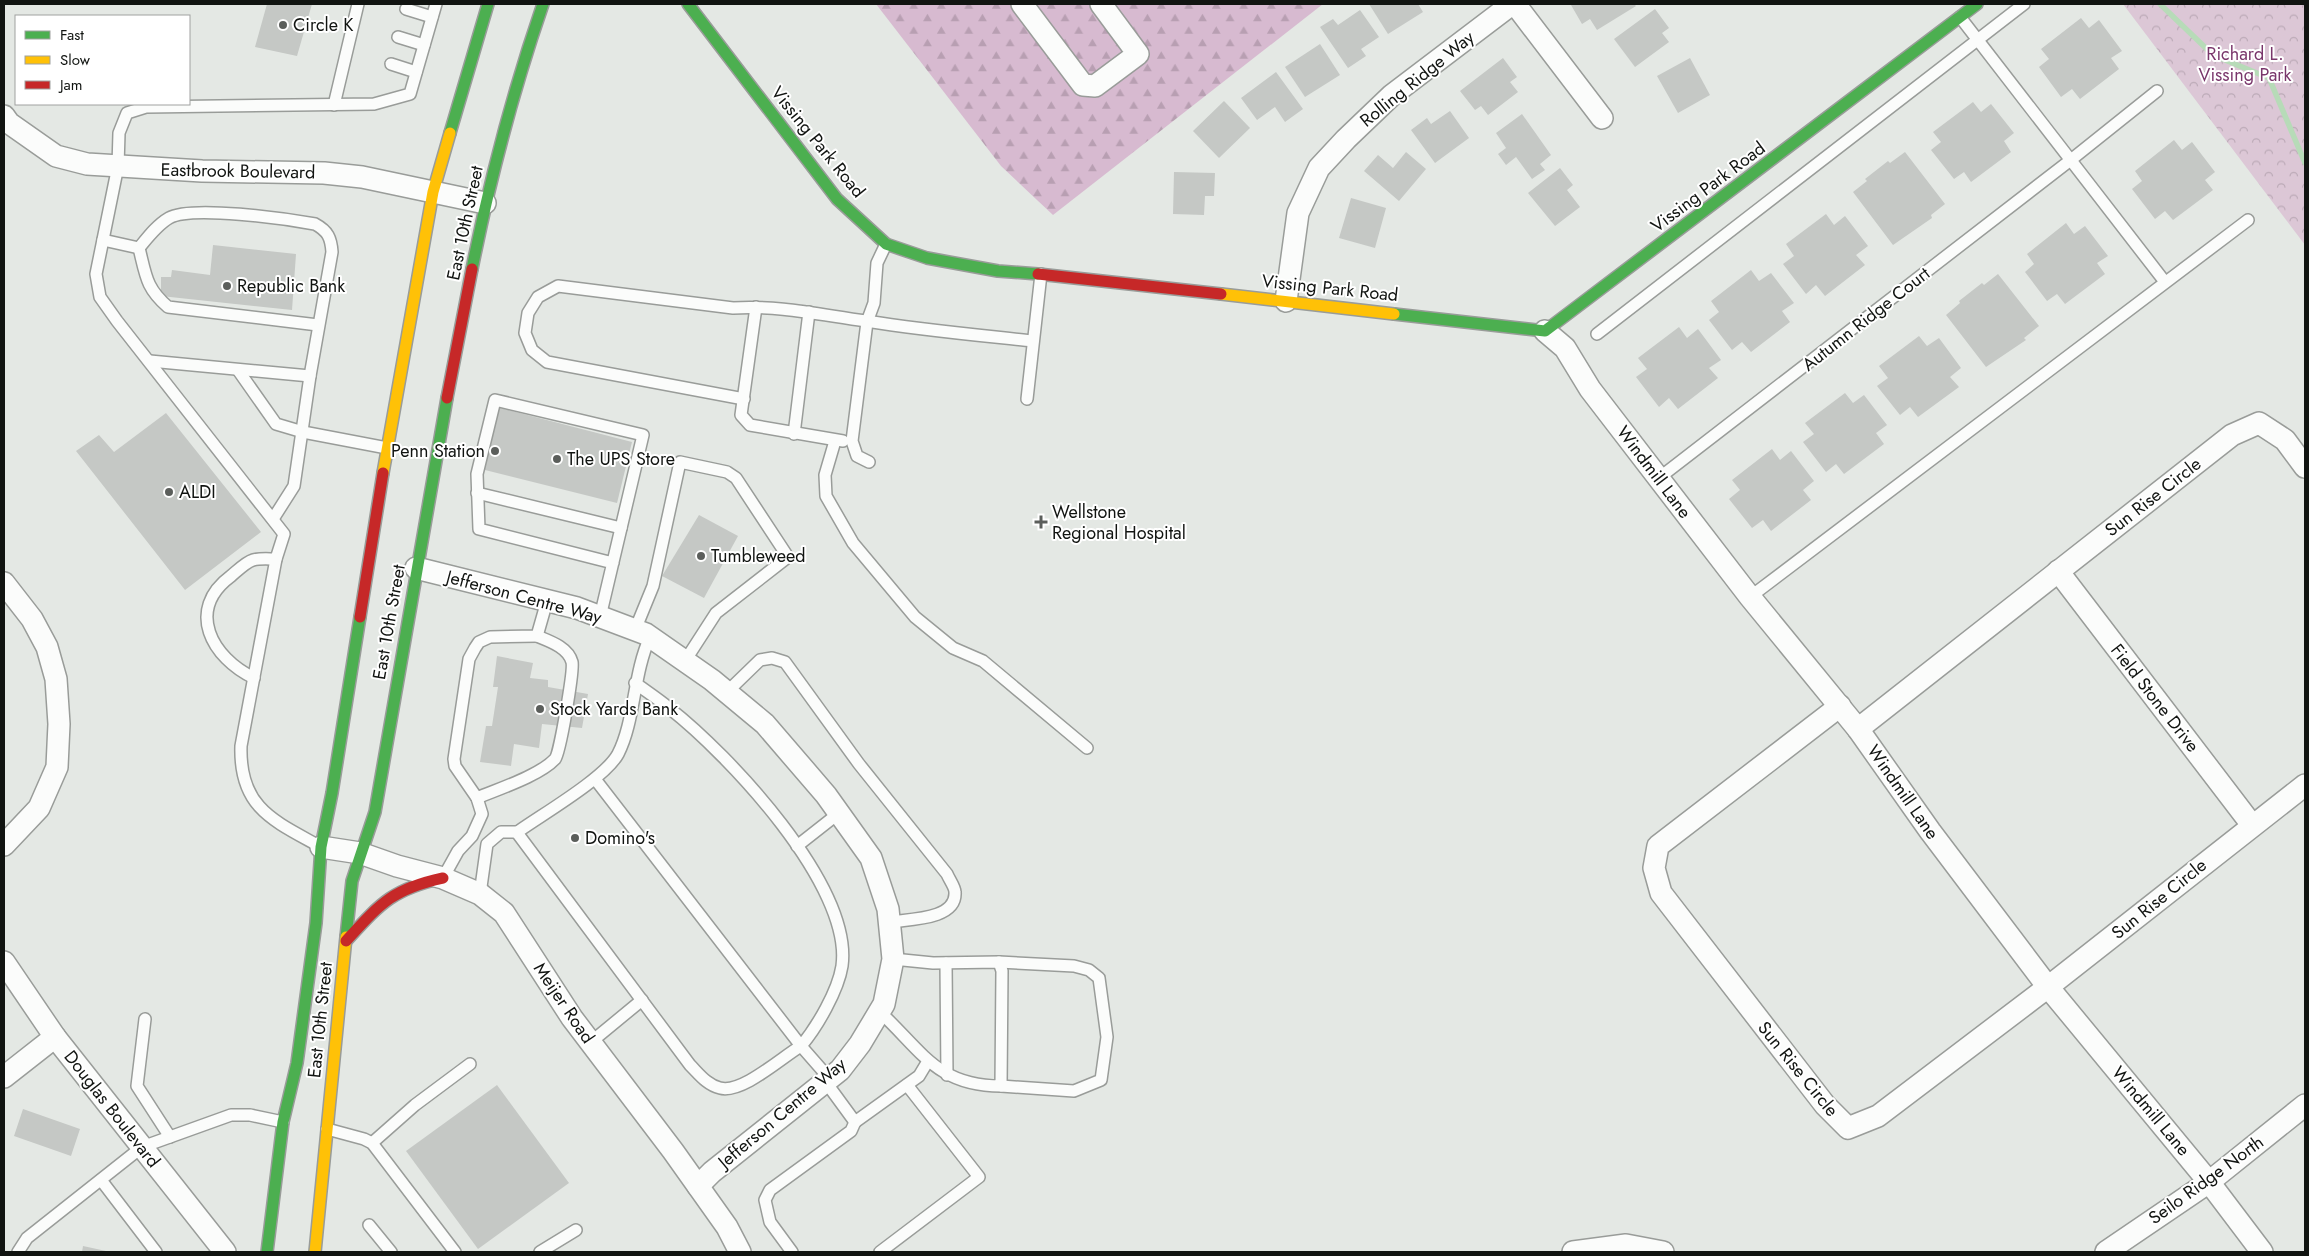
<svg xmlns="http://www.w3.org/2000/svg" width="2309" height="1256" viewBox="0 0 2309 1256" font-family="Jost,sans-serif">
	<defs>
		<pattern id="forest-firs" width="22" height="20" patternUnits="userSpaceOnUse" patternTransform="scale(1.25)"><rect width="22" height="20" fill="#d7bad0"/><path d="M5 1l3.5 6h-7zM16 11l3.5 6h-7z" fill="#b89fb2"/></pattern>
		<pattern id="park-crowns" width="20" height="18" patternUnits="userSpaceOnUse" patternTransform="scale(1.25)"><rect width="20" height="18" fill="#dcc7d6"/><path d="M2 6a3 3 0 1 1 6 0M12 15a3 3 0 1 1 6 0" fill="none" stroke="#bcaab7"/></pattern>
	</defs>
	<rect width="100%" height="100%" fill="#e4e8e4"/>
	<!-- forest -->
	<polygon fill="url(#forest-firs)" points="876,4 1323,4 1053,215 1001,166"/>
	<!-- park -->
	<polygon fill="url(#park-crowns)" points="2123,4 2305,4 2305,245"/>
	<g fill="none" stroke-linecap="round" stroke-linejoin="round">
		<!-- stream -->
		<polyline stroke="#b7dbb8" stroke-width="5.5" points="2160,4 2213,55 2269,78 2305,163"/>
	</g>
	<!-- building -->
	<g fill="#c5c8c5">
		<polygon points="267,4 312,4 297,56 255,47"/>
		<polygon points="1369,4 1418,4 1423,12 1388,34"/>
		<polygon points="1573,4 1634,4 1636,6 1597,30 1590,19 1582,24 1571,5"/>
		<polygon points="1655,9 1669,28 1662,33 1669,42 1635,67 1614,39"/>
		<polygon points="1360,10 1379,37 1361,49 1366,56 1348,68 1320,27 1333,19 1338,25"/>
		<polygon points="2081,18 2089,28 2099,20 2122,51 2111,58 2119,69 2080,99 2072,89 2061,97 2039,67 2049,59 2041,49"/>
		<polygon points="1320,44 1340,75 1305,97 1285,67"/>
		<polygon points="1503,58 1517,77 1510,82 1518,92 1488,115 1481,106 1475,110 1460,91"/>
		<polygon points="1690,58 1710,95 1678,113 1657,76"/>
		<polygon points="1276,72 1303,109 1285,122 1275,107 1257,120 1241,98"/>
		<polygon points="1224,101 1250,128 1219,158 1193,131"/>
		<polygon points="1973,102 1981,112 1991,104 2014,133 2004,141 2011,152 1971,182 1964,172 1954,179 1931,150 1941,142 1933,132"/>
		<polygon points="1450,111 1469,138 1435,163 1411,130 1427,118 1431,124"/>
		<polygon points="1522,114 1551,155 1540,164 1545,170 1532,179 1516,157 1506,165 1498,154 1506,148 1496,133"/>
		<polygon points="2174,140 2182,150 2192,142 2215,172 2205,180 2213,190 2173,220 2165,211 2155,219 2132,189 2142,181 2135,171"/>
		<polygon points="1406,152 1426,169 1399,201 1364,171 1378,155 1393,168"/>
		<polygon points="1905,152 1945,204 1931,215 1932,218 1893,245 1853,192 1867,181 1865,179 1888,161 1890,163"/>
		<polygon points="1560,168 1573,185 1567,190 1580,207 1555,226 1528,193"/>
		<polygon points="1174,172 1215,173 1214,196 1205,196 1204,215 1173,214"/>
		<polygon points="1351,198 1386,208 1375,248 1339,238"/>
		<polygon points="1826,214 1834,225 1845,216 1868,246 1856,255 1865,265 1825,296 1816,285 1806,294 1783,264 1794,256 1786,244"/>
		<polygon points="2066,223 2074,234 2085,226 2108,256 2097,263 2105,274 2065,304 2057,294 2047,301 2025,272 2034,264 2027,254"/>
		<polygon points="213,245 296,254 292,310 161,296 161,277 171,277 172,270 210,275"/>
		<polygon points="1751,270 1759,281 1771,273 1794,303 1782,311 1790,322 1751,352 1742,342 1732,350 1709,320 1719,312 1711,301"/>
		<polygon points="1998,274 2039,326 2024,338 2026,340 1986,367 1946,315 1960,303 1959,301 1982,283 1984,285"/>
		<polygon points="1679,327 1687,338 1698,329 1721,360 1709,368 1718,378 1678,409 1669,398 1659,407 1636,377 1647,369 1638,358"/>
		<polygon points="1919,336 1927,346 1939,338 1961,368 1950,377 1959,387 1918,417 1910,407 1900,415 1877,386 1888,378 1879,366"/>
		<polygon points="1845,393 1853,403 1864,395 1887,425 1876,433 1884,444 1844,474 1836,464 1826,472 1803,442 1814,434 1805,423"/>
		<polygon points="496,407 632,442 617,503 481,469"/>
		<polygon points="166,413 261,532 185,590 76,451 99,435 114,452"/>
		<polygon points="1772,449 1780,460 1791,451 1814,481 1803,490 1811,500 1771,531 1763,520 1752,528 1729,499 1740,490 1732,480"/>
		<polygon points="699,515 738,536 704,598 662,576"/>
		<polygon points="497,656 533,663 530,678 548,680 548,687 588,694 582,728 542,724 539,748 514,744 511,766 480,762 486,726 492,726 498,687 493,687"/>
		<polygon points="497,1085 569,1183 478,1249 406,1151"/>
		<polygon points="23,1109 80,1129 71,1156 14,1136"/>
		<polygon points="83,1246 106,1251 106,1252 82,1252"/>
	</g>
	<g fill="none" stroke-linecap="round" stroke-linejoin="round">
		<defs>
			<g id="lane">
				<polyline points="406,9 432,17"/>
				<polyline points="1960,17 2165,282"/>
				<polyline points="398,37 424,45"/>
				<polyline points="391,64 416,72"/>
				<polyline points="334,105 358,4"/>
				<polyline points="103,240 139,248"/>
				<path d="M139,248C148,237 157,225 169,218C191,205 287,219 315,224C328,231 331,238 332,252L310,376L294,486L273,519"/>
				<path d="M139,248C146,276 146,288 168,307L318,325"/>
				<polyline points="756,307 741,415 750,425 843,441"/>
				<polyline points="1597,334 2024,4"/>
				<polyline points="150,361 310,376"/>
				<polyline points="238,370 276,424 303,432 387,448"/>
				<path d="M744,399L547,362L532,350L525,333L528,313L538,297L558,286L733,308C778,305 821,315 866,321C921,330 977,335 1033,341"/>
				<polyline points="1027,399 1041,274"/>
				<polyline points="794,434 809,312"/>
				<polyline points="835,441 825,475 826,496 853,543 915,617 953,648 983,661 1087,748"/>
				<polyline points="869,462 857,456 852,441 867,322 874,303 877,263 886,244"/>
				<polyline points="1659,478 2072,159 2157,91"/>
				<polyline points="477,493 621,528"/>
				<polyline points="1750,597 2248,220"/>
				<polyline points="600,617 643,435 495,400 477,474 479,529 613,563"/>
				<polyline points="635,630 653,586 680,462 727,472 736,478 788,557 716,613 685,661"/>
				<path d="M650,637C633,674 635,721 618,754C605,778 543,814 519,831L518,834L690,1065C699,1074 707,1085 720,1088C742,1094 782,1057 801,1046L829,1078"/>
				<path d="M254,678C212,658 185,610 231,576C237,571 246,562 253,560C260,558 269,559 276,559"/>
				<path d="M727,692L760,660L772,658L785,662L859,764L947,874C949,879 955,887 955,892C957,920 909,919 890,922"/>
				<path d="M595,779L801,1046C817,1027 838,991 842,966C853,886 728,754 669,708C658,699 646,691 635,683"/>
				<path d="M477,798C498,789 539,776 555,759C560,753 574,670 572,662C568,647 549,641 537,636"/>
				<polyline points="797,846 839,813"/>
				<path d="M321,847C274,821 239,808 241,746L276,559L284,534L117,321L100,297L96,274L118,166L119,133L127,113L146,107L374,104L410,94L436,4"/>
				<polyline points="443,878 458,851 472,836 482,814 477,798 455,766 454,759 469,659 475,648 479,642 490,637 537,636 547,601"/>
				<polyline points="480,894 487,844 501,832 518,832"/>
				<polyline points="893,959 933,963 999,962 1074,966 1089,970 1099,978 1107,1037 1101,1080 1074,1091 1001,1086"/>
				<polyline points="946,963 947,1075"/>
				<path d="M880,1012C922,1051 937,1086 1001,1086L1002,971L999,962"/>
				<polyline points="145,1019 137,1086 170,1137"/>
				<polyline points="591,1042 642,1000"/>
				<polyline points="825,1081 855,1122 919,1076 928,1061"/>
				<polyline points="327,1129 364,1139 372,1143 455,1252"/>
				<polyline points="372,1143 415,1105 470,1064"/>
				<polyline points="101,1180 156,1252"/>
				<polyline points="369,1225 391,1252"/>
				<polyline points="18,1252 27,1238 142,1147 231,1115 250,1115 283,1122"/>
				<polyline points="540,1252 576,1230"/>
				<polyline points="792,1252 770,1222 765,1200 770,1190 851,1131 855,1122"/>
				<polyline points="880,1252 979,1177 907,1085"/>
			</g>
			<g id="street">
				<polyline points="1022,4 1083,85 1095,86 1138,54 1101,4"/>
				<polyline points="1515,4 1602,118"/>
				<polyline points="4,116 9,123 56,156 87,164 202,171 324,173 362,177 485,203"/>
				<polyline points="1286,301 1298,213 1319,168 1346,139 1392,95 1512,4"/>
				<polyline points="1545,331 1565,348 1590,389 1750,597 1858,729 1930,831 2048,987 2209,1182 2262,1252"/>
				<polyline points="416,568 577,608 646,634 712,680 765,724 826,795 871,858 888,909 893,959 884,1004 860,1044 840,1070 712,1172 698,1186"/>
				<polyline points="2058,571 2252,825"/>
				<polyline points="4,583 32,619 47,647 56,679 59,724 57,767 39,808 4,845"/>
				<polyline points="1840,706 1658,846 1654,868 1661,893 1825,1105 1848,1128 1878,1116 2048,987 2305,785"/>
				<polyline points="1858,729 2232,435 2259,423 2285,440 2305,467"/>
				<polyline points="321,847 360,853 397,866 443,878 480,894 504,913 572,1018 673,1151 727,1227 740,1252"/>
				<polyline points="4,962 55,1037 225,1252"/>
				<polyline points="4,1077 55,1037"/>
				<polyline points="1573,1252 1626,1245 1663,1252"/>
				<polyline points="2106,1252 2209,1182 2305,1105"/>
			</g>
			<g id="fast">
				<polyline points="688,4 837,199 886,244 927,258 998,271 1038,274"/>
				<polyline points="450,133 488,4"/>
				<path d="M472,269C490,179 513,91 543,4"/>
				<polyline points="1394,314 1545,331 1977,4"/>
				<polyline points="346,937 352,881 375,812 447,398"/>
				<polyline points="267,1252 283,1122 297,1063 316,923 321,847 332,793 360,617"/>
			</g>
			<g id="slow">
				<polyline points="1221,294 1394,314"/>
				<polyline points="383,473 433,192 450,133"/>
				<polyline points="315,1252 346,937"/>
			</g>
			<g id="jam">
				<polyline points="1038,274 1221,294"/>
				<polyline points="447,398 472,269"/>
				<polyline points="360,617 383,473"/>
				<path d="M346,941C380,904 392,889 443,878"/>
			</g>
		</defs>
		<!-- lane casing -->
		<use href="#lane" stroke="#999c99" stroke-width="14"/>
		<!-- street casing -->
		<use href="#street" stroke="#999c99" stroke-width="24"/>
		<!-- fast casing -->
		<use href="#fast" stroke="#999c99" stroke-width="14"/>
		<!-- slow casing -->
		<use href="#slow" stroke="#999c99" stroke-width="14"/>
		<!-- jam casing -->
		<use href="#jam" stroke="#999c99" stroke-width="14"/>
		<!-- lane -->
		<use href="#lane" stroke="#fbfcfb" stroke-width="11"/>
		<!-- street -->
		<use href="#street" stroke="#fbfcfb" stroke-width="21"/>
		<!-- fast -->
		<use href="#fast" stroke="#4caf50" stroke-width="11"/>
		<!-- slow -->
		<use href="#slow" stroke="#ffc107" stroke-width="11"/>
		<!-- jam -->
		<use href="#jam" stroke="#c62828" stroke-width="11"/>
	</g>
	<!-- markers -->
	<g fill="#5b5e5b" stroke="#fff" stroke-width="2">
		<circle cx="283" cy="25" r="5"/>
		<circle cx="227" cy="286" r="5"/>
		<circle cx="495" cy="451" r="5"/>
		<circle cx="557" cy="459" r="5"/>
		<circle cx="169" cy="492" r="5"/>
		<path d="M1038.5 514.5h5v5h5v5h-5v5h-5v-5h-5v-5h5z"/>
		<circle cx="701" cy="556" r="5"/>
		<circle cx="540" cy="709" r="5"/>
		<circle cx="575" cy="838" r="5"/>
	</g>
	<g text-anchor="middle" stroke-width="4" stroke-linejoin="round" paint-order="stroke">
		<!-- poi labels -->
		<g font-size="18" fill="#111411" stroke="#fff" text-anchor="start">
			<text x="293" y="31">Circle K</text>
			<text x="237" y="292">Republic Bank</text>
			<text x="485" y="457" text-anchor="end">Penn Station</text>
			<text x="567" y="465">The UPS Store</text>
			<text x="179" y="498">ALDI</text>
			<text x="1052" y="518">Wellstone<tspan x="1052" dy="21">Regional Hospital</tspan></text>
			<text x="711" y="562">Tumbleweed</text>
			<text x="550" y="715">Stock Yards Bank</text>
			<text x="585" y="844">Domino's</text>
		</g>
		<!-- park labels -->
		<g font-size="18" fill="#79366b" stroke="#fff">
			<text x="2245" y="60">Richard L.<tspan x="2245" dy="21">Vissing Park</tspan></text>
		</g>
		<!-- street labels -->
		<g font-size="18" fill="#111411" stroke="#fff">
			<text transform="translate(1417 79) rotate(-39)" y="6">Rolling Ridge Way</text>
			<text transform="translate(818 142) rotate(51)" y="6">Vissing Park Road</text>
			<text transform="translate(238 171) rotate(1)" y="6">Eastbrook Boulevard</text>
			<text transform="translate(1708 187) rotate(-37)" y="6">Vissing Park Road</text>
			<text transform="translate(465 223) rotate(-78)" y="6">East 10th Street</text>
			<text transform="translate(1330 288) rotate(6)" y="6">Vissing Park Road</text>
			<text transform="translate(1866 319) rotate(-38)" y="6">Autumn Ridge Court</text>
			<text transform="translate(1654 472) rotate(53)" y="6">Windmill Lane</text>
			<text transform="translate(2153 497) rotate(-38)" y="6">Sun Rise Circle</text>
			<text transform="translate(524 597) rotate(15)" y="6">Jefferson Centre Way</text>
			<text transform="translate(389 622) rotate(-80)" y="6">East 10th Street</text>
			<text transform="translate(2155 698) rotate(52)" y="6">Field Stone Drive</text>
			<text transform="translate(1903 792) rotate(55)" y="6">Windmill Lane</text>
			<text transform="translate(2159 899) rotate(-39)" y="6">Sun Rise Circle</text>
			<text transform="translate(564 1003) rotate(56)" y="6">Meijer Road</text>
			<text transform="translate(320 1020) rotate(-84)" y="6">East 10th Street</text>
			<text transform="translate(1798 1069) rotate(51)" y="6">Sun Rise Circle</text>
			<text transform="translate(112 1109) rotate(52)" y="6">Douglas Boulevard</text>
			<text transform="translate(2151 1111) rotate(50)" y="6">Windmill Lane</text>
			<text transform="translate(782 1113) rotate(-40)" y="6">Jefferson Centre Way</text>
			<text transform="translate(2206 1180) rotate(-36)" y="6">Seilo Ridge North</text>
		</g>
	</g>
	<!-- border -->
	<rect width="2309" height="1256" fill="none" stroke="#111411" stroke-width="10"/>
	<!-- legend -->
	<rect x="15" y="15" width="175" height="90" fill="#ffffff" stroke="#a0a1a0"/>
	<rect x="25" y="31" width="25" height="8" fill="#4caf50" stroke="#a0a1a0"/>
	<text x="60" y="40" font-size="15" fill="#111411">Fast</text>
	<rect x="25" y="56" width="25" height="8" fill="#ffc107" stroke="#a0a1a0"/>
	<text x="60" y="65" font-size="15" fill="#111411">Slow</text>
	<rect x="25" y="81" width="25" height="8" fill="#c62828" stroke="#a0a1a0"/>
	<text x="60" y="90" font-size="15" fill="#111411">Jam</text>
</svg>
